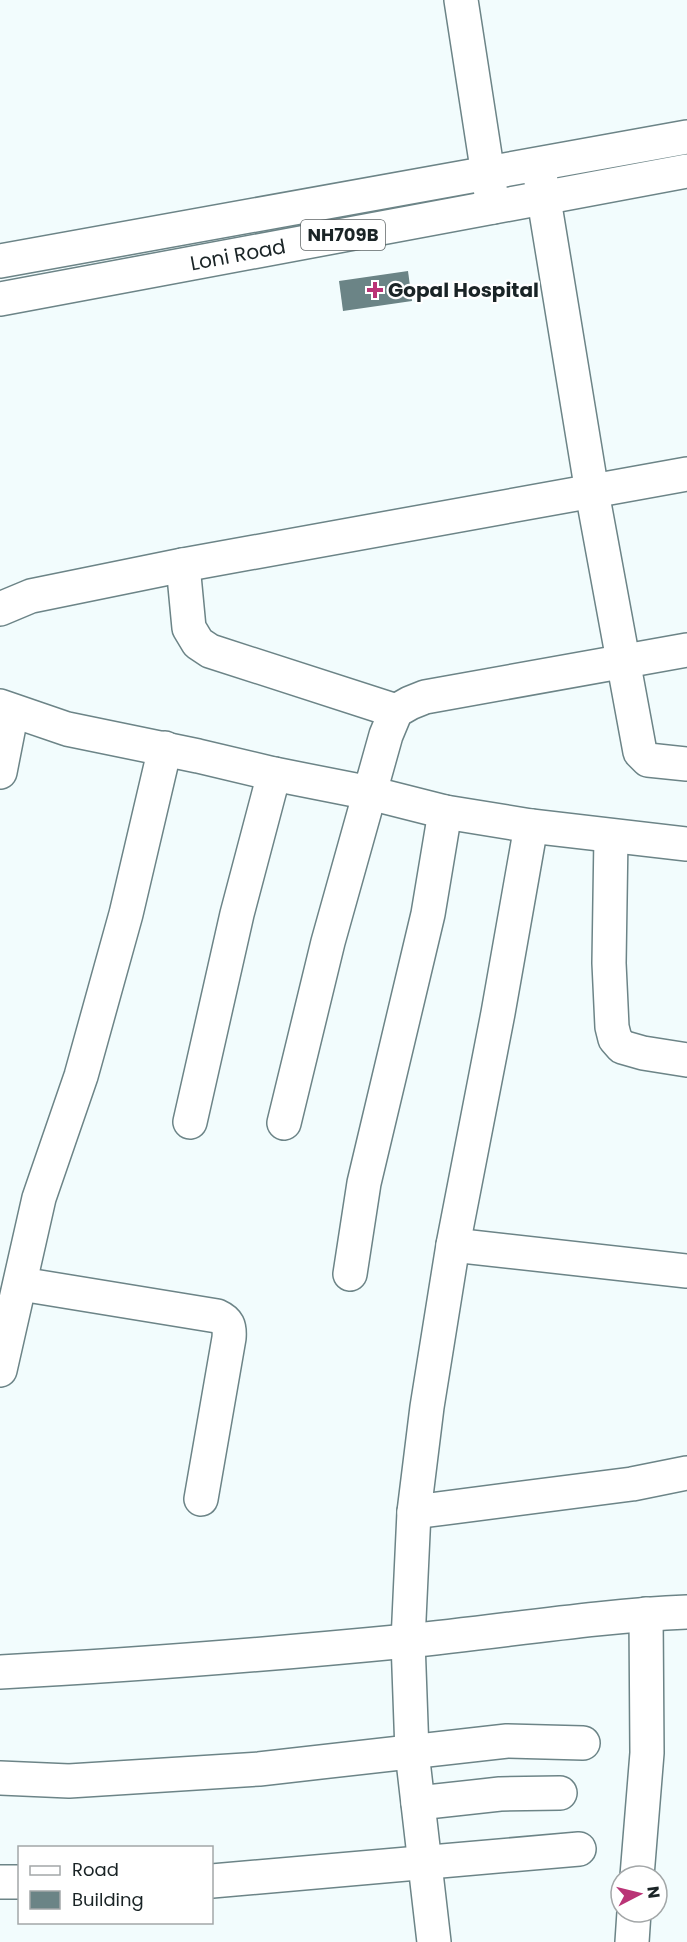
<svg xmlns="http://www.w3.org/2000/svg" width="687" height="1942" viewBox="0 0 687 1942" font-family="Poppins,sans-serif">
	<rect width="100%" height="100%" fill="#f2fcfd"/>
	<!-- building -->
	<polygon fill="#6b8486" points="408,271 412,301 343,311 339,281"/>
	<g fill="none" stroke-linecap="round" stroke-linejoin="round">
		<defs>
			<g id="street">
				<polyline points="461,0 493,207"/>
				<polyline points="539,169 592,492 640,752 648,760 687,764"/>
				<polyline points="183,565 189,628 198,643 210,651 396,711"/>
				<polyline points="0,609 31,596 183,565 687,474"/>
				<polyline points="0,706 67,729 198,756 274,774 370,793 445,812 531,826 687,844"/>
				<polyline points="0,772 12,711"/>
				<polyline points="611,836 609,963 612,1027 615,1039 622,1047 643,1053 687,1060"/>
				<polyline points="190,1122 237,914 274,774"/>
				<polyline points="284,1123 328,942 386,735 396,711 410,703 425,697 687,650"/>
				<polyline points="453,1245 687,1271"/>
				<polyline points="350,1274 364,1183 428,914 445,812"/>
				<path d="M21,1284L217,1316C228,1321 230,1326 229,1338L201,1499"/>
				<polyline points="0,1370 39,1198 81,1076 126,914 165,748"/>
				<polyline points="414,1512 632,1484 687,1473"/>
				<path d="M0,1672C136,1665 272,1654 407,1641C500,1632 593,1616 687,1612"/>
				<polyline points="0,1778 69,1781 259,1769 507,1741 583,1743"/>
				<polyline points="418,1803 500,1794 560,1793"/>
				<polyline points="637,1876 647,1753 646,1614"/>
				<polyline points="212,1881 579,1849"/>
				<polyline points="0,1882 20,1882"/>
				<polyline points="434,1942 412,1752 408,1641 414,1512 427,1407 453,1245 498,1013 531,826"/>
				<polyline points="632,1942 634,1912"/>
			</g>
			<g id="highway">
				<polyline points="0,261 687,137"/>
				<path id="s1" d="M0,299L687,171"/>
			</g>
		</defs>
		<!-- street casing -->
		<use href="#street" stroke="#6c8487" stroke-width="36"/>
		<!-- highway casing -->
		<use href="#highway" stroke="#6c8487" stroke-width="36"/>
		<!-- street -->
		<use href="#street" stroke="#fff" stroke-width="33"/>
		<!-- highway -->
		<use href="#highway" stroke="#fff" stroke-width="33"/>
	</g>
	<!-- markers -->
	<path fill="#ba3376" stroke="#fff" stroke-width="2" d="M372 281h6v6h6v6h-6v6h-6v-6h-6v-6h6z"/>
	<g text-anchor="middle" stroke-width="4.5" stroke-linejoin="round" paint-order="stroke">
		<!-- shield labels -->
		<rect fill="#fff" stroke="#5f6667" stroke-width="1.5" x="301" y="220" width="84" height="30" rx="4.5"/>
		<g font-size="18" font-weight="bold" fill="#1a2426">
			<text x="343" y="241">NH709B</text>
		</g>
		<!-- street labels -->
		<g font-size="20" fill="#1a2426" stroke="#fff">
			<text dy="7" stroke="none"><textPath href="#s1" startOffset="242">Loni Road</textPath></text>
		</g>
		<!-- poi labels -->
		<g font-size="20" font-weight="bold" fill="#1a2426" stroke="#fff" text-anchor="start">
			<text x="388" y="297">Gopal Hospital</text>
		</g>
	</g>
	<!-- legend -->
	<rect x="18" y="1846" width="195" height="78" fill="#ffffff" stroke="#a3a7a8" stroke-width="1.5"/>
	<rect x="30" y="1866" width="30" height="9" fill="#ffffff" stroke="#a3a7a8" stroke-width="1.5"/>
	<text x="72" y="1876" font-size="18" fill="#1a2426">Road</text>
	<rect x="30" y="1891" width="30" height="18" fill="#6b8486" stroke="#a3a7a8" stroke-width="1.5"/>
	<text x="72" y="1906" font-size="18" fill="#1a2426">Building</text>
	<!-- north arrow -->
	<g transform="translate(639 1894) rotate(83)"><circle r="28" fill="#ffffff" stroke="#a3a7a8" stroke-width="1.5"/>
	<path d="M0-4.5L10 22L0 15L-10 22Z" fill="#ba3376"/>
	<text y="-9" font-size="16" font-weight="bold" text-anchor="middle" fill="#1a2426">N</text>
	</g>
</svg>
